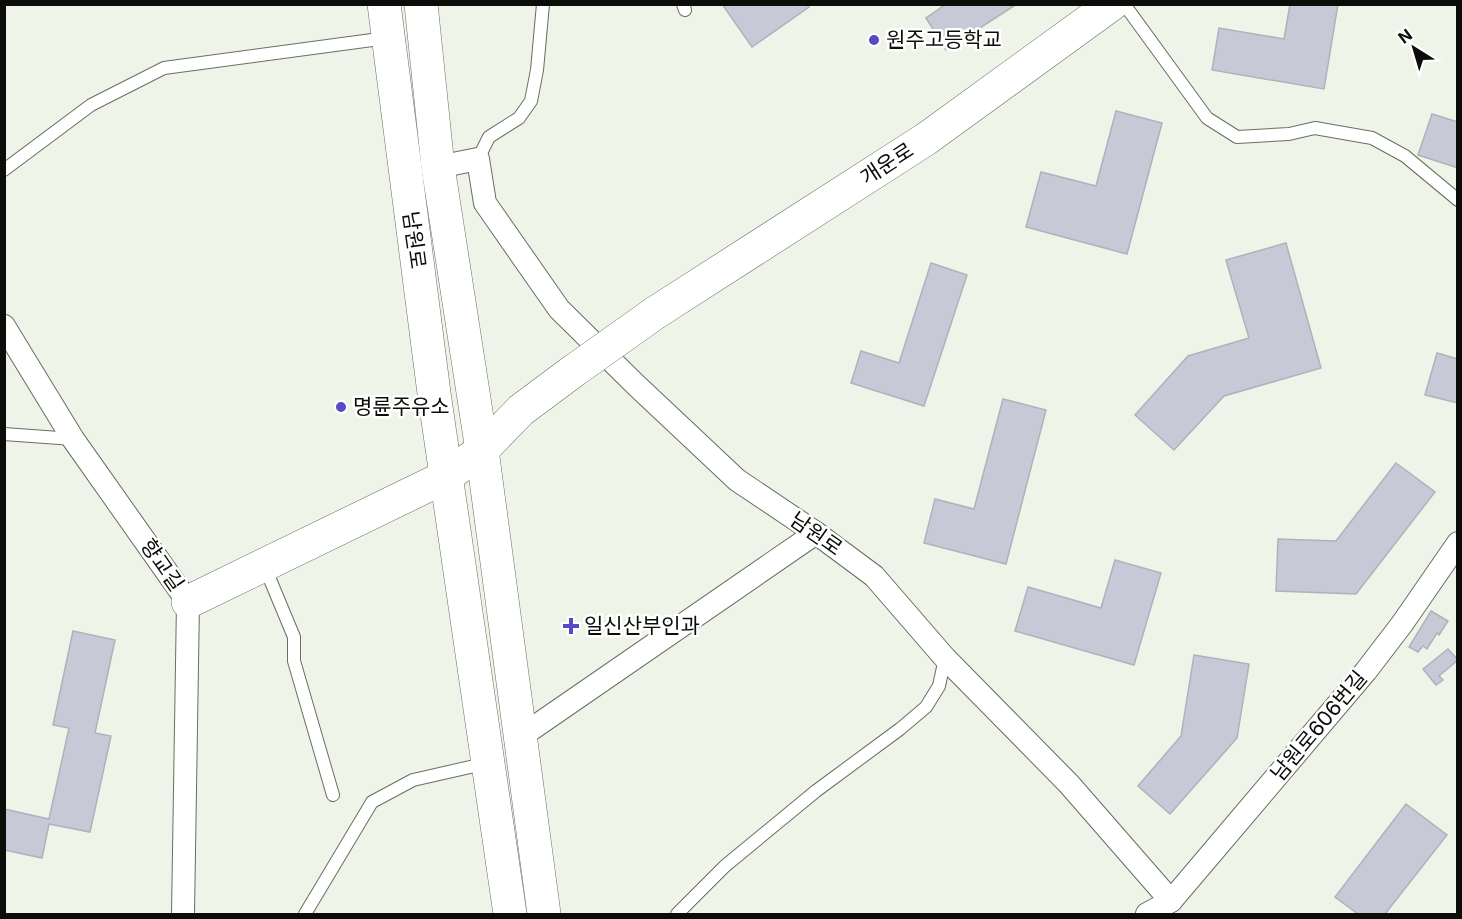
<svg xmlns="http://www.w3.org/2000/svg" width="1462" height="919" viewBox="0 0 1462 919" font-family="Inter,'Noto Sans KR',sans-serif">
	<rect width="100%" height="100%" fill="#eef4e7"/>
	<!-- building -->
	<g fill="#c8c9d6" stroke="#afb1bd" stroke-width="1.5">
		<polygon points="722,4 807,4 809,7 752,47"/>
		<polygon points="946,4 1017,4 946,50 926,18"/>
		<polygon points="1290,4 1338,4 1324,89 1212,70 1219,28 1284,39"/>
		<polygon points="1116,111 1162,123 1127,254 1026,227 1041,172 1096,186"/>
		<polygon points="1432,114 1458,122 1458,168 1418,155"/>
		<polygon points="1286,243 1321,368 1224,396 1174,450 1135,415 1188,356 1249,338 1226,260"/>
		<polygon points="931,263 967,275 924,406 851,383 861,351 899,363"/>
		<polygon points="1437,353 1458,359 1458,403 1425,395"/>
		<polygon points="1003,399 1046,410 1006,564 924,543 935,499 974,509"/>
		<polygon points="1396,463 1435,492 1356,594 1276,591 1278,539 1336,541"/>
		<polygon points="1115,560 1161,573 1134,665 1015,631 1028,587 1101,608"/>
		<polygon points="1431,611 1448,621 1439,635 1437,633 1427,649 1423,646 1418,652 1409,647"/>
		<polygon points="73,631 115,640 95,733 111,736 90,832 49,824 42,858 4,850 4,809 49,819 69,728 53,725"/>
		<polygon points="1448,649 1458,660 1439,676 1443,680 1436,685 1423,669"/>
		<polygon points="1194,655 1249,664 1237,738 1170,814 1138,786 1181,736"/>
		<polygon points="1406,804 1447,835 1385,914 1358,914 1335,897"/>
	</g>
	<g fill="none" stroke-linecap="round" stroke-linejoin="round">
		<defs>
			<g id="lane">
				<polyline points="683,4 685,10"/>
				<polyline points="1124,4 1207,118 1237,137 1289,134 1315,128 1372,138 1405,156 1458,200"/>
				<polyline points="478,159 489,137 519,118 531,101 537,70 543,4"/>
				<polyline points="4,170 91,105 164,68 387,38"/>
				<polyline points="4,434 73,439"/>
				<polyline points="264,565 294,637 294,661 333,795"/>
				<polyline points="305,914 372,802 413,780 488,763"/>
				<polyline points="677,914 725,866 816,791 900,729 926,707 939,686 945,658"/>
			</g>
			<g id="street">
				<polyline points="438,167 478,159 485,203 559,309 636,385 737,480 816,533 874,576 945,658 1069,784 1171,901"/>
				<polyline points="4,326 73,439 188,602 183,914"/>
				<polyline points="520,737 816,533"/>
				<polyline points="1147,914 1171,901 1366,671 1402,624 1458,543"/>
			</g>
			<g id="secondary">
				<polyline points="384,4 434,393 510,914"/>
				<polyline points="421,4 438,167 482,450 544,914"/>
				<polyline points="655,313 926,139 1112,4"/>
				<polyline points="188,602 447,476 482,450 521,410 572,372"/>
			</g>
		</defs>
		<!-- lane casing -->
		<use href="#lane" stroke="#696e64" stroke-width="14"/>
		<!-- street casing -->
		<use href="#street" stroke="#696e64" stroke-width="24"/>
		<!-- secondary casing -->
		<use href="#secondary" stroke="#696e64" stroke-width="34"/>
		<!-- lane -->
		<use href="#lane" stroke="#fff" stroke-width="12"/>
		<!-- street -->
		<use href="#street" stroke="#fff" stroke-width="22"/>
		<!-- secondary -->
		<use href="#secondary" stroke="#fff" stroke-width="33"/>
		<defs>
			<polyline id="secondary-bridge" points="572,372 655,313"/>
		</defs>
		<!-- secondary-bridge casing -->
		<use href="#secondary-bridge" stroke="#696e64" stroke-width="34" stroke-linecap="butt"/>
		<!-- secondary-bridge -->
		<use href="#secondary-bridge" stroke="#fff" stroke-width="33"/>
	</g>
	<!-- markers -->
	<g fill="#554bc3" stroke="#fff" stroke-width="2">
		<circle cx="874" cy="40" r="6"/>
		<circle cx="341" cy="407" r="6"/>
		<path d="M568 617h6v6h6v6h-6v6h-6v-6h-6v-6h6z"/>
	</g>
	<g text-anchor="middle" stroke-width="5" stroke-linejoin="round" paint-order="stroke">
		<!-- poi labels -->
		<g font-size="21" fill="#0c0d09" stroke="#fff" text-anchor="start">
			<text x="886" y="47">원주고등학교</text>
			<text x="353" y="414">명륜주유소</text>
			<text x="584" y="633">일신산부인과</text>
		</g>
		<!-- street labels -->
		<g font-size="21" fill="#0c0d09" stroke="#fff">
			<text transform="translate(887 164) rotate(-33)" y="7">개운로</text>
			<text transform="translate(414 240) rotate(82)" y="7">남원로</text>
			<text transform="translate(816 534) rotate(35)" y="7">남원로</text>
			<text transform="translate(162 565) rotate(55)" y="7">향교길</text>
			<text transform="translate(1319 726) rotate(-50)" y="7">남원로606번길</text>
		</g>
	</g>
	<!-- border -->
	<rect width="1462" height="919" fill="none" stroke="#0c0d09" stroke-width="12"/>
	<!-- north arrow -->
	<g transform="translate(1414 48) rotate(323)" stroke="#ffffff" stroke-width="4.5" paint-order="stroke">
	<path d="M0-4.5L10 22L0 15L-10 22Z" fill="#0c0d09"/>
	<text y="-9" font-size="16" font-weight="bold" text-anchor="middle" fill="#0c0d09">N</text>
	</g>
</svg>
